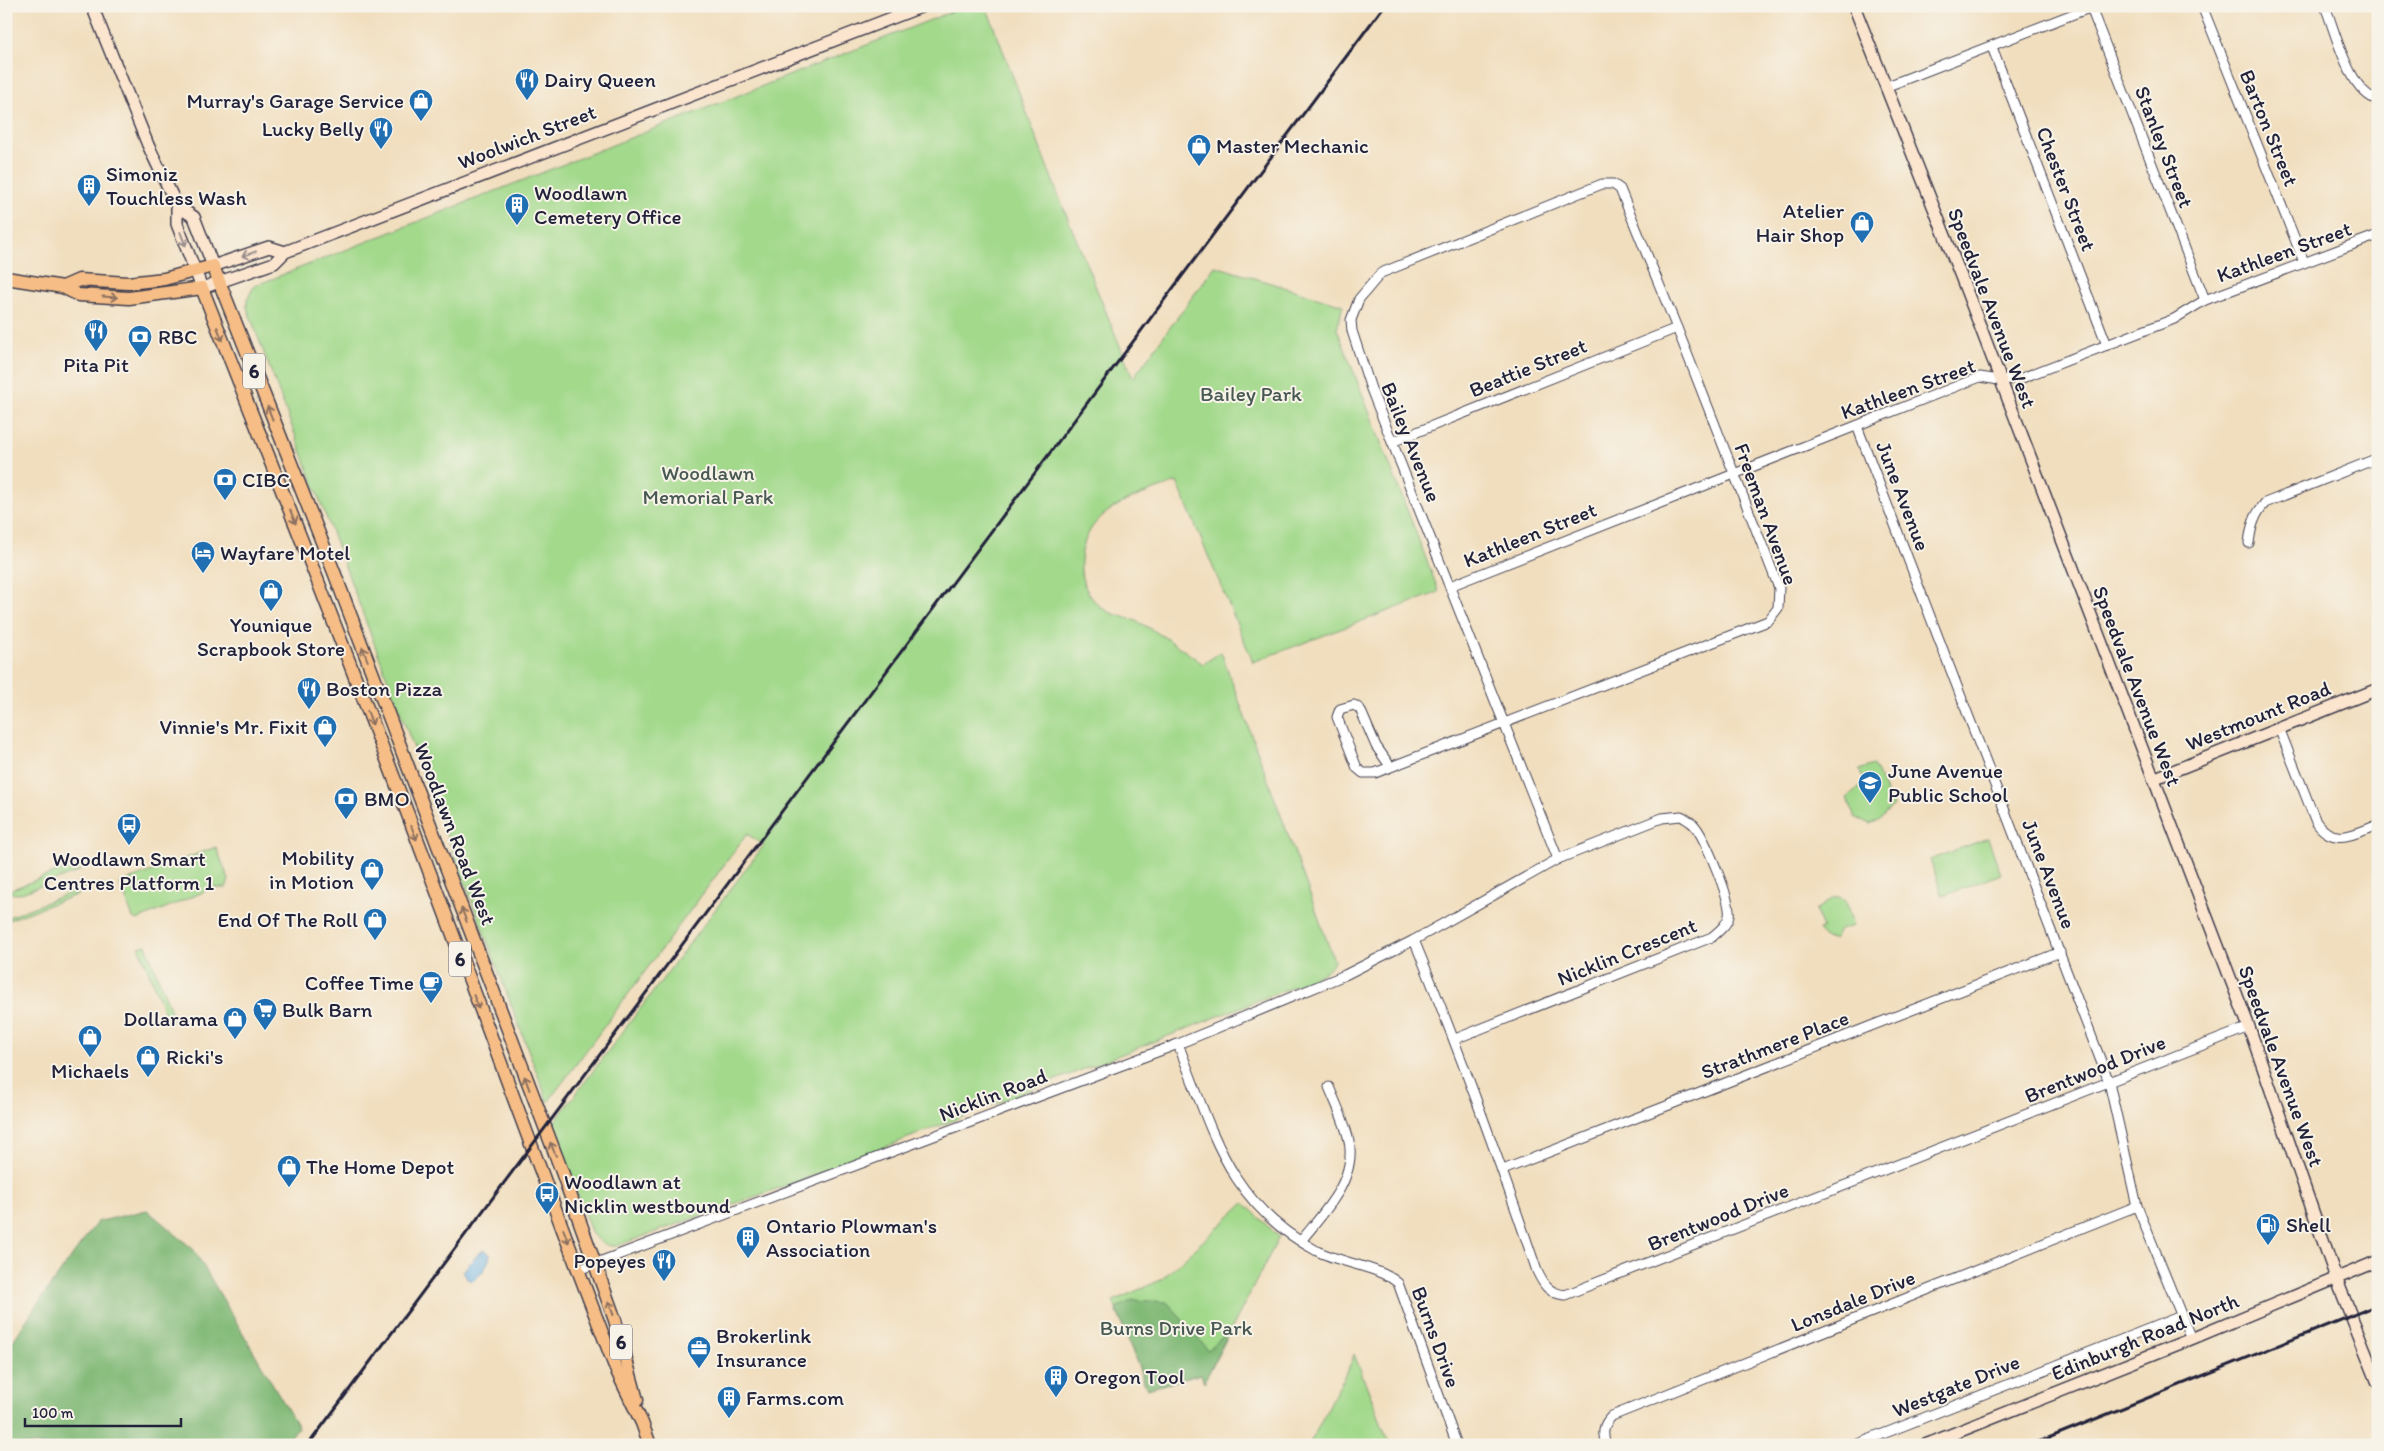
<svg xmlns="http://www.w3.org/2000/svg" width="2384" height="1451" viewBox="0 0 2384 1451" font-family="Itim,sans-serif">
	<rect width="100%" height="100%" fill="#f7f3e8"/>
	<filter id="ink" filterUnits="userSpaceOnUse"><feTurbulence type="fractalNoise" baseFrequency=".02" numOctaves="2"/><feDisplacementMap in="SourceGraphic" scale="10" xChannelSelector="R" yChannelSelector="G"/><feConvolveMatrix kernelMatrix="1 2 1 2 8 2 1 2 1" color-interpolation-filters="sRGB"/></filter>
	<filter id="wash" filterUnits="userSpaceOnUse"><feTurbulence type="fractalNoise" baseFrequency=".0096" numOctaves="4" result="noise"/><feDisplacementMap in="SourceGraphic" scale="20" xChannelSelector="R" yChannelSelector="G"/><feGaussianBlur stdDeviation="1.12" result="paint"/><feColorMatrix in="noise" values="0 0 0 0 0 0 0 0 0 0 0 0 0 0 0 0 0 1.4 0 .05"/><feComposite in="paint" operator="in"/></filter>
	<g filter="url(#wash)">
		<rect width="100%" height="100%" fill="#f1debe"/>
		<!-- green -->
		<g fill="#a2d98b" stroke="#627e63">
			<path d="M966,6H986L1055,187L1133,378L1215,266L1343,305L1337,329L1439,592L1253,662L1177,482C1130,499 1078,510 1081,571C1082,587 1093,603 1107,611C1116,616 1127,617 1136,621C1160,633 1181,648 1203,664L1221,652L1334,960C1332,974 1297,985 1285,990L796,1182L616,1246C605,1247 600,1241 592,1234L553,1132V1124L764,845L747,834L548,1102L247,308V300L254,286Z"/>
			<polygon points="1873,765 1893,805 1879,820 1870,824 1855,817 1847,798 1866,782 1859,770"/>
			<polygon points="1988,838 2001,874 1943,896 1930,860"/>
			<polygon points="216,847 229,880 226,888 213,888 137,920 133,918 120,883"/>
			<polygon points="77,864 80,871 19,894 6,893 10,892 10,890"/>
			<polygon points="87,886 89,890 6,921 6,918"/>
			<polygon points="1840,897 1846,901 1853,926 1839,930 1834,939 1824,938 1818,930 1823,928 1815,910 1834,898"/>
			<polygon points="146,945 174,1019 168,1022 139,947"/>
			<polygon points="1244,1203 1279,1237 1204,1382 1201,1374 1147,1389 1113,1301 1161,1280"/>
			<polygon points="1354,1354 1390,1445 1309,1445 1352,1361"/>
		</g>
		<!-- forest -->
		<g fill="#81b977" stroke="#526e59">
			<polygon points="147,1210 194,1250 298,1427 285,1445 6,1445 6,1352 35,1307 97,1222"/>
			<polygon points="1133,1300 1167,1302 1208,1350 1230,1330 1204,1382 1201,1374 1147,1389 1116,1308"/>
		</g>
		<!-- water -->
		<path fill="#6cb1e2" stroke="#476a8e" d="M484,1250L490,1254C490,1263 480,1277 472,1281L467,1279L463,1271L480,1252Z"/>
	</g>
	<g filter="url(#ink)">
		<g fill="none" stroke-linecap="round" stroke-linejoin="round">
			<defs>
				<g id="street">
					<polyline points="2202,6 2304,262"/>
					<path d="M2325,6C2336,33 2349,92 2378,100"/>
					<polyline points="2091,8 2205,300"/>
					<polyline points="1992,47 2107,345"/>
					<polyline points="1885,87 2094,6"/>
					<polyline points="1857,426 2109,1082 2137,1206 2191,1339"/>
					<polyline points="1392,442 1677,328"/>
					<path d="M2249,543C2251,527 2254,515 2265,503L2378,458"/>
					<polyline points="1450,586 1980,377 1999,380 2022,378 2174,319 2205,300 2378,235"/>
					<path d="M2279,728L2316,822C2334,847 2354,834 2378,825"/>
					<polyline points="1390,766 1376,746 1360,709 1354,705 1340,709 1337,717 1357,768 1363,773 1375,773 1768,621 1778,608 1779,588 1677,328 1620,189 1613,184 1602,184 1381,273 1359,299 1351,320 1352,331 1371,389 1558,859"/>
					<path d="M1414,940C1459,1049 1499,1160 1537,1271C1544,1286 1549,1293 1565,1295L2249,1027"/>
					<path d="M1178,1044C1213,1131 1227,1203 1317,1251C1341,1263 1380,1267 1398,1283L1457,1445"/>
					<polyline points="1503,1170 2060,952"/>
					<path d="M1301,1241C1323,1213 1357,1180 1349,1141C1345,1122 1336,1104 1329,1087"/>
					<path d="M578,1270L1178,1044L1345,975L1414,940L1558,859L1662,818L1681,816C1686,819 1690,821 1694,825C1704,836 1732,901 1729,916C1727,925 1719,931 1712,937L1455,1039"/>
					<path d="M1606,1445C1602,1432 1603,1425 1612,1416L2137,1206"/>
					<polyline points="1855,1445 2181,1316"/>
				</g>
				<g id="secondary">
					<polyline points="92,6 148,145 177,206 177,224 202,288 274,263 285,252 923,6"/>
					<polyline points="1854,6 1962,279 2249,1027 2336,1278 2378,1383"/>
					<polyline points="177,206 194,217 213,266 269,247 285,252"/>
					<polyline points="2153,779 2378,689"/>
					<polyline points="1925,1445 2191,1339 2378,1261"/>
				</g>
				<g id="primary">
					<path d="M6,278L63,287L78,295L129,298L202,288C266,448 329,609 391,770C467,969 539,1170 616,1369L642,1423L650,1445"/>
					<polyline points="63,287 79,280 128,283 164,279 213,266 334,572 561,1169 615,1320 637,1400"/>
				</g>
			</defs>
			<!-- street casing -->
			<use href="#street" stroke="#413e4f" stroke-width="11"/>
			<!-- secondary casing -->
			<use href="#secondary" stroke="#413e4f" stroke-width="14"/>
			<!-- primary casing -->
			<use href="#primary" stroke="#413e4f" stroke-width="15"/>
			<!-- street -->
			<use href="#street" stroke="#fff" stroke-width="9"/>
			<!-- secondary -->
			<use href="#secondary" stroke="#fbe5cf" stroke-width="11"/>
			<!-- primary -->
			<use href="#primary" stroke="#f6be86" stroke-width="12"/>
			<!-- rail -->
			<g stroke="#22223b" stroke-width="3">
				<polyline points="308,1445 1384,6"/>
				<polyline points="2031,1445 2378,1305"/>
			</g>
		</g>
		<!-- one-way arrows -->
		<defs><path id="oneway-shaft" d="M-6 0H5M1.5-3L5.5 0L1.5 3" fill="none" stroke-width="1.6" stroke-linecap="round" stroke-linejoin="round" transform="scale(1.25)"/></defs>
		<g stroke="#998d8c">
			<use href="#oneway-shaft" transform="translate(183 239) rotate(69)"/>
			<use href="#oneway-shaft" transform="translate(249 254) rotate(160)"/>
		</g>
		<g stroke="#8c7060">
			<use href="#oneway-shaft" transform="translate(110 297) rotate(4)"/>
			<use href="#oneway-shaft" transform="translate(220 334) rotate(68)"/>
			<use href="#oneway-shaft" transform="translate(270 413) rotate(-111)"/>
			<use href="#oneway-shaft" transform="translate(293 517) rotate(68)"/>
			<use href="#oneway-shaft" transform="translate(365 654) rotate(-111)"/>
			<use href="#oneway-shaft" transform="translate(370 718) rotate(69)"/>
			<use href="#oneway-shaft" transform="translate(414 833) rotate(69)"/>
			<use href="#oneway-shaft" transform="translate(464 915) rotate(-111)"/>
			<use href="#oneway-shaft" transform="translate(476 1002) rotate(70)"/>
			<use href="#oneway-shaft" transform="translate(527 1083) rotate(-110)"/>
			<use href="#oneway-shaft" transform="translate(553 1149) rotate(-113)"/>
			<use href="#oneway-shaft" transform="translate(566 1236) rotate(69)"/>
			<use href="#oneway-shaft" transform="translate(611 1308) rotate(-109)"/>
		</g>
	</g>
	<!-- icons -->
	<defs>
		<symbol id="restaurant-pin" viewBox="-11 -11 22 30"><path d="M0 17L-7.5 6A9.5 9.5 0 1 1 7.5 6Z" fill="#1f6fb2" stroke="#f7f3e8"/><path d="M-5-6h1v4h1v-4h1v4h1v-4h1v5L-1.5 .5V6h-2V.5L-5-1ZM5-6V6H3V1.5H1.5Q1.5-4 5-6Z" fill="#fff"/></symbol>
		<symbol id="shop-pin" viewBox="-11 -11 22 30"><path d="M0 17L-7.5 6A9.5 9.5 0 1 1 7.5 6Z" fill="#1f6fb2" stroke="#f7f3e8"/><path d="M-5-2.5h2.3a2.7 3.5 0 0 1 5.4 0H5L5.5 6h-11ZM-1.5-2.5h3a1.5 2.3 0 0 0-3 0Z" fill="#fff"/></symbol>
		<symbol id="building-pin" viewBox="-11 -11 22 30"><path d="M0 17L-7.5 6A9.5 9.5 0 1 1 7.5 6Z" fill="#1f6fb2" stroke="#f7f3e8"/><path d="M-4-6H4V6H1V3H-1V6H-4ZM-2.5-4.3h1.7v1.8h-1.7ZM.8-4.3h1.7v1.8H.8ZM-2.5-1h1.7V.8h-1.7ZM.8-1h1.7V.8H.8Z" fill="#fff"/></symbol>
		<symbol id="bank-pin" viewBox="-11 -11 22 30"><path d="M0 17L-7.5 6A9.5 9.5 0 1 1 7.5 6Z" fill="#1f6fb2" stroke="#f7f3e8"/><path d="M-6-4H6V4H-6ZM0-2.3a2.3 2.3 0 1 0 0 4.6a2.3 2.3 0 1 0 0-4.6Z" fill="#fff"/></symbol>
		<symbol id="hotel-pin" viewBox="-11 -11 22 30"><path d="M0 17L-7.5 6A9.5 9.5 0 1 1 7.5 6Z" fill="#1f6fb2" stroke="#f7f3e8"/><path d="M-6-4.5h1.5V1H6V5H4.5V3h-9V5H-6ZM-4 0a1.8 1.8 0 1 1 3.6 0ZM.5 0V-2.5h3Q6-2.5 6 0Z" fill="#fff"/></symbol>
		<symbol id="school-pin" viewBox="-11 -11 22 30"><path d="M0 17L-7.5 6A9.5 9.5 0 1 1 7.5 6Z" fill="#1f6fb2" stroke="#f7f3e8"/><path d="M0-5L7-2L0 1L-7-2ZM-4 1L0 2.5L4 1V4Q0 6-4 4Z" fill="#fff"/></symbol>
		<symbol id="bus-pin" viewBox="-11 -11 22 30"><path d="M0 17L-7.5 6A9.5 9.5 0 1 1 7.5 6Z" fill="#1f6fb2" stroke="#f7f3e8"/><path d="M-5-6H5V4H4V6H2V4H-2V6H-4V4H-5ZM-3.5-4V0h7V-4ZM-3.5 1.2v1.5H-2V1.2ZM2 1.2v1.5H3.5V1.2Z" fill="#fff"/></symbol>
		<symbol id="cafe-pin" viewBox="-11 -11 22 30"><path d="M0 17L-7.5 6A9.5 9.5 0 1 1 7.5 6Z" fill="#1f6fb2" stroke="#f7f3e8"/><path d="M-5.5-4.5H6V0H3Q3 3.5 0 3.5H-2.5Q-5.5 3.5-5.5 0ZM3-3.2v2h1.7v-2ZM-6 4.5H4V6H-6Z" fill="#fff"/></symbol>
		<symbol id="supermarket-pin" viewBox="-11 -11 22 30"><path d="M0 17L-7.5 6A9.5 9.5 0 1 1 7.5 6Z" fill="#1f6fb2" stroke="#f7f3e8"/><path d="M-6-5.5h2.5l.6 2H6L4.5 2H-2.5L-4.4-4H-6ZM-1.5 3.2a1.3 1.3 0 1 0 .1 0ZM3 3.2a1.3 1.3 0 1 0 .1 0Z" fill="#fff"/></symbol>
		<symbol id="fuel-pin" viewBox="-11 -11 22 30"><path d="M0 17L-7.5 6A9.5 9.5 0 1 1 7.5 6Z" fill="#1f6fb2" stroke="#f7f3e8"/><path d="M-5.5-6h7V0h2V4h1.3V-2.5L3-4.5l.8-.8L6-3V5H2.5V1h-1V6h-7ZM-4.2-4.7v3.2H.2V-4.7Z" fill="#fff"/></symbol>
		<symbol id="office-pin" viewBox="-11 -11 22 30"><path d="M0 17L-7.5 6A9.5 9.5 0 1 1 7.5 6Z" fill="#1f6fb2" stroke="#f7f3e8"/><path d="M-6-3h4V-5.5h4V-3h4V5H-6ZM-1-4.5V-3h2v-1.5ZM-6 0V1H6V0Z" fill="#fff"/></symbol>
	</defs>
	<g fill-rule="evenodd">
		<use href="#restaurant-pin" x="513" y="66" width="28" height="38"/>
		<use href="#shop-pin" x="407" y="87" width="28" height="38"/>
		<use href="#restaurant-pin" x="367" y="115" width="28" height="38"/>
		<use href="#shop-pin" x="1185" y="132" width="28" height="38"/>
		<use href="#building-pin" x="75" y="172" width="28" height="38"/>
		<use href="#building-pin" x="503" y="191" width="28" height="38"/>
		<use href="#shop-pin" x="1848" y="209" width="28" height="38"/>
		<use href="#restaurant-pin" x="82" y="317" width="28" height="38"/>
		<use href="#bank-pin" x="126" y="323" width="28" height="38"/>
		<use href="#bank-pin" x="211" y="466" width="28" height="38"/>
		<use href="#hotel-pin" x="189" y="539" width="28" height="38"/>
		<use href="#shop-pin" x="257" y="577" width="28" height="38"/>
		<use href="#restaurant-pin" x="295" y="675" width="28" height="38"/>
		<use href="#shop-pin" x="311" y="713" width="28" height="38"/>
		<use href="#school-pin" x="1856" y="769" width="28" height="38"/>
		<use href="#bank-pin" x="332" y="785" width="28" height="38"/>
		<use href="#bus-pin" x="115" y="811" width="28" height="38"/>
		<use href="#shop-pin" x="358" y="856" width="28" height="38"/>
		<use href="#shop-pin" x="361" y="906" width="28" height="38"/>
		<use href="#cafe-pin" x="417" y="969" width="28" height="38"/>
		<use href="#supermarket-pin" x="251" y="996" width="28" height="38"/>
		<use href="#shop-pin" x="221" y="1005" width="28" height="38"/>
		<use href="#shop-pin" x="76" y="1023" width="28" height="38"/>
		<use href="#shop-pin" x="134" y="1043" width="28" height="38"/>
		<use href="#shop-pin" x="275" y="1153" width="28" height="38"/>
		<use href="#bus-pin" x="533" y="1180" width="28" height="38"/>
		<use href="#fuel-pin" x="2254" y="1211" width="28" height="38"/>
		<use href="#building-pin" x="734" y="1224" width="28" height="38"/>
		<use href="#restaurant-pin" x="650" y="1247" width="28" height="38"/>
		<use href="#office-pin" x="685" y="1334" width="28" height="38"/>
		<use href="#building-pin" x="1042" y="1363" width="28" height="38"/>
		<use href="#building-pin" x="715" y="1384" width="28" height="38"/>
	</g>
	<g text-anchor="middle" stroke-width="4" stroke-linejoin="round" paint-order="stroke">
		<!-- shield labels -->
		<g fill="#f7f3e8" stroke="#62616f" stroke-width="1">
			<rect x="243" y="353.5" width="22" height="35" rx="4"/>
			<rect x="449" y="941.5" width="22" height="35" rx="4"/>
			<rect x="610" y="1324.5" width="22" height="35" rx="4"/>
		</g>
		<g font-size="20" font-weight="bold" fill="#22223b">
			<text x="254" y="378">6</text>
			<text x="460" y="966">6</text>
			<text x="621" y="1349">6</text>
		</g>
		<!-- poi labels -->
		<g font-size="21" fill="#22223b" stroke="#f7f3e8" text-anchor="start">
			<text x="544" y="87">Dairy Queen</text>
			<text x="404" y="108" text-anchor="end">Murray's Garage Service</text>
			<text x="364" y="136" text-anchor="end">Lucky Belly</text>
			<text x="1216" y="153">Master Mechanic</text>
			<text x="106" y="181">Simoniz<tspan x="106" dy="24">Touchless Wash</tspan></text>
			<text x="534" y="200">Woodlawn<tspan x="534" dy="24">Cemetery Office</tspan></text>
			<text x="1844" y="218" text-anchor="end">Atelier<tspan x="1844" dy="24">Hair Shop</tspan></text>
			<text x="158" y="344">RBC</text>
			<text x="96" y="372" text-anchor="middle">Pita Pit</text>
			<text x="242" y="487">CIBC</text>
			<text x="220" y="560">Wayfare Motel</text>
			<text x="271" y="632" text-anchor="middle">Younique<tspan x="271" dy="24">Scrapbook Store</tspan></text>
			<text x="326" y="696">Boston Pizza</text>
			<text x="308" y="734" text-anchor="end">Vinnie's Mr. Fixit</text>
			<text x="1888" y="778">June Avenue<tspan x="1888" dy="24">Public School</tspan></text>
			<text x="364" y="806">BMO</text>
			<text x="354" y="865" text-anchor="end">Mobility<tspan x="354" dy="24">in Motion</tspan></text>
			<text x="129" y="866" text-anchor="middle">Woodlawn Smart<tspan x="129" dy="24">Centres Platform 1</tspan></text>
			<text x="358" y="927" text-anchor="end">End Of The Roll</text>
			<text x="414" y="990" text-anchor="end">Coffee Time</text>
			<text x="282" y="1017">Bulk Barn</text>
			<text x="218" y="1026" text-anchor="end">Dollarama</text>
			<text x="166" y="1064">Ricki's</text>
			<text x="90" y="1078" text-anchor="middle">Michaels</text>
			<text x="306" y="1174">The Home Depot</text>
			<text x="564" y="1189">Woodlawn at<tspan x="564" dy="24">Nicklin westbound</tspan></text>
			<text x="2286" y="1232">Shell</text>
			<text x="766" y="1233">Ontario Plowman's<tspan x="766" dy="24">Association</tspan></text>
			<text x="646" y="1268" text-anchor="end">Popeyes</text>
			<text x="716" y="1343">Brokerlink<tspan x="716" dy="24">Insurance</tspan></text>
			<text x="1074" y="1384">Oregon Tool</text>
			<text x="746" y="1405">Farms.com</text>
		</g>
		<!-- street labels -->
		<g font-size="21" fill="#22223b" stroke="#f7f3e8">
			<text transform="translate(2269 128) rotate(68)" y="7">Barton Street</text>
			<text transform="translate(527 137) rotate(-21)" y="7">Woolwich Street</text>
			<text transform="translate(2164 147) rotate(69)" y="7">Stanley Street</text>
			<text transform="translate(2066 189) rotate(69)" y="7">Chester Street</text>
			<text transform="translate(2284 252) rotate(-20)" y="7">Kathleen Street</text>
			<text transform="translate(1992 308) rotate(69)" y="7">Speedvale Avenue West</text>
			<text transform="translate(1528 368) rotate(-22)" y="7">Beattie Street</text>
			<text transform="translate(1908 389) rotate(-20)" y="7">Kathleen Street</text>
			<text transform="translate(1411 442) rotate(68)" y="7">Bailey Avenue</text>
			<text transform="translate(1903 496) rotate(69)" y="7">June Avenue</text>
			<text transform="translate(1766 514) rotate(70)" y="7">Freeman Avenue</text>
			<text transform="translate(1530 535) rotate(-22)" y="7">Kathleen Street</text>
			<text transform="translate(2137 686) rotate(69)" y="7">Speedvale Avenue West</text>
			<text transform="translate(2258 716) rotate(-22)" y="7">Westmount Road</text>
			<text transform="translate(455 834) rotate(69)" y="7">Woodlawn Road West</text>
			<text transform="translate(2049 874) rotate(69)" y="7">June Avenue</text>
			<text transform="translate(1627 952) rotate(-22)" y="7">Nicklin Crescent</text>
			<text transform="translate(1775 1045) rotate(-21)" y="7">Strathmere Place</text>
			<text transform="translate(2281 1066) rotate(70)" y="7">Speedvale Avenue West</text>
			<text transform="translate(2095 1069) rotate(-22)" y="7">Brentwood Drive</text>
			<text transform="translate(993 1095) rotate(-21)" y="7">Nicklin Road</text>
			<text transform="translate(1718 1217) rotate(-22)" y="7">Brentwood Drive</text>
			<text transform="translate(1853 1301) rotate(-22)" y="7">Lonsdale Drive</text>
			<text transform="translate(1436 1337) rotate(70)" y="7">Burns Drive</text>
			<text transform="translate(2145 1337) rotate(-22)" y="7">Edinburgh Road North</text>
			<text transform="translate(1956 1386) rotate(-22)" y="7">Westgate Drive</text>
		</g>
		<!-- park labels -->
		<g font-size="21" fill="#485953" stroke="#f7f3e8">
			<text x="1251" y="401">Bailey Park</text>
			<text x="708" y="480">Woodlawn<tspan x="708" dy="24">Memorial Park</tspan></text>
			<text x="1176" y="1335">Burns Drive Park</text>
		</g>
	</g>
	<!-- margin -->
	<rect width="2384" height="1451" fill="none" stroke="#f7f3e8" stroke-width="25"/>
	<!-- scale -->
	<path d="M25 1418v8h156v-8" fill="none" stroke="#22223b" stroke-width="2.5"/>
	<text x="32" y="1418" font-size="15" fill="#22223b" stroke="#f7f3e8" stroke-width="4" paint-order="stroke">100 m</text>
</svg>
